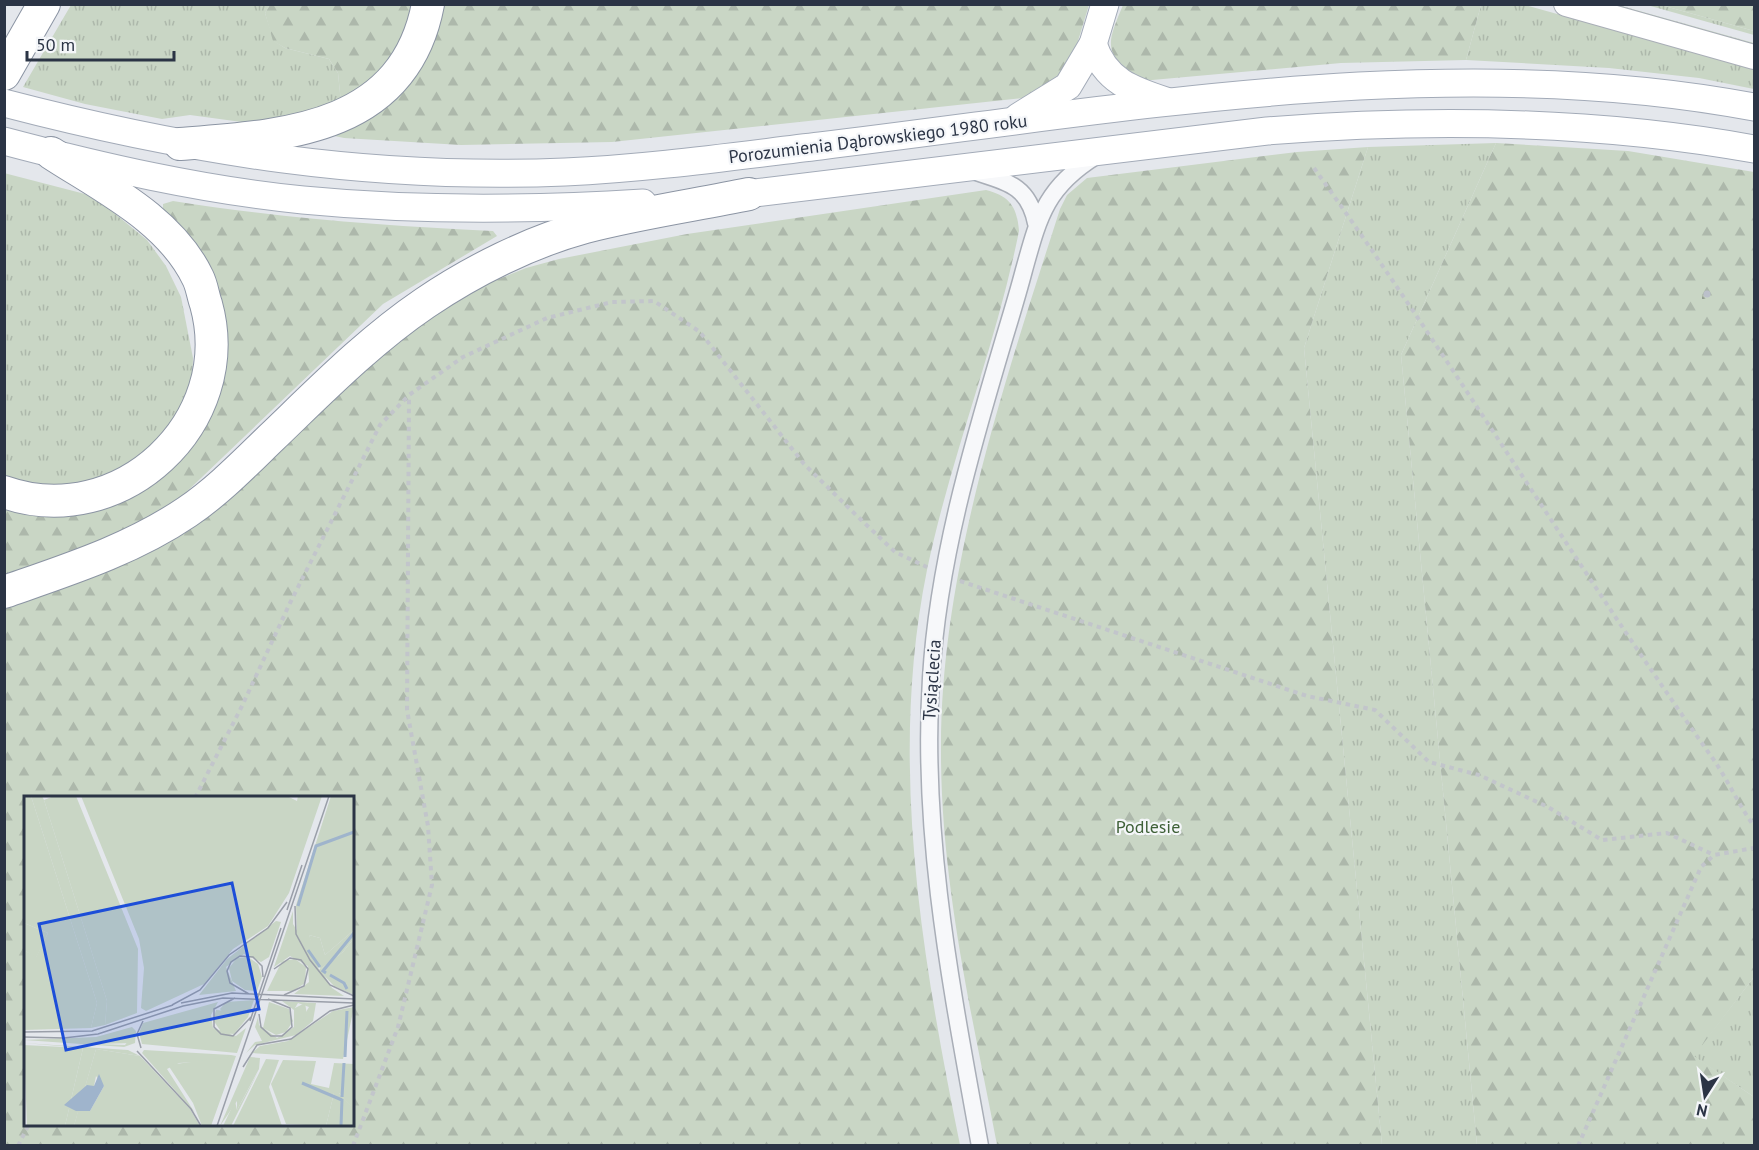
<svg xmlns="http://www.w3.org/2000/svg" width="1759" height="1150" viewBox="0 0 1759 1150" font-family="'PT Sans',sans-serif">
	<defs>
		<pattern id="grass-tufts" width="24" height="20" patternUnits="userSpaceOnUse" patternTransform="scale(1.5)"><rect width="24" height="20" fill="#c9d6c5"/><path d="M3 7l-1-3M5 7V3M7 7l1-3M15 17l-1-3M17 17v-4M19 17l1-3" fill="none" stroke="#adb8ab"/></pattern>
		<pattern id="forest-firs" width="22" height="20" patternUnits="userSpaceOnUse" patternTransform="scale(1.5)"><rect width="22" height="20" fill="#c9d6c5"/><path d="M5 1l3.5 6h-7zM16 11l3.5 6h-7z" fill="#adb8ab"/></pattern>
		<filter id="shadow"><feDropShadow dx="-5.5" dy="5.5" stdDeviation="0" flood-color="#0004"/></filter>
	</defs>
	<rect width="100%" height="100%" fill="#e4e7ec"/>
	<!-- grass -->
	<g fill="url(#grass-tufts)">
		<polygon points="71,5 270,5 265,13 274,41 285,48 329,59 338,73 341,103 303,117 249,123 190,115 162,119 85,104 23,87"/>
		<polygon points="1481,5 1525,5 1754,69 1754,89 1699,78 1609,68 1466,60"/>
		<polygon points="1607,5 1618,5 1754,43 1754,46"/>
		<polygon points="1647,5 1661,5 1754,31 1754,35"/>
		<polygon points="1496,143 1401,355 1477,1145 1382,1145 1304,348 1368,147"/>
		<polygon points="4,173 85,194 108,208 147,240 166,266 181,297 193,358 192,388 182,414 148,457 77,488 5,479"/>
		<polygon points="1754,977 1754,1097 1693,1056"/>
	</g>
	<!-- forest -->
	<g fill="url(#forest-firs)" fill-rule="evenodd">
		<polygon points="270,5 414,5 400,43 375,76 341,103 338,73 329,59 285,48 273,41 265,13"/>
		<polygon points="437,5 1089,5 1070,67 1033,97 612,142 461,145 344,138 330,135"/>
		<path d="M1123,5H1481L1466,60L1341,63L1141,81C1104,52 1105,48 1123,5Z"/>
		<polygon points="1661,5 1754,5 1754,31"/>
		<polygon points="1496,143 1628,151 1754,172 1754,977 1694,1056 1754,1097 1754,1145 1477,1145 1401,355"/>
		<path d="M1368,147L1304,348L1382,1145H997C972,1014 940,881 941,746C941,568 1006,378 1060,209L1067,195L1087,178L1297,152Z"/>
		<path d="M986,190C1010,196 1017,207 1019,231C996,346 951,455 927,570C888,762 922,957 960,1145L5,1146V609L109,571L163,543L366,364L426,319L479,287L526,268L559,259L687,234ZM26,798H352V1124H26Z"/>
		<path d="M173,201C279,218 386,226 493,231L497,236L383,304L178,500L126,534L5,579V505C116,540 219,466 224,351C225,329 225,303 216,283C210,268 175,230 163,215V204Z"/>
	</g>
	<!-- building -->
	<circle fill="#bbc0ca" filter="url(#shadow)" cx="1707" cy="294" r="3.5"/>
	<g fill="none" stroke-linecap="round" stroke-linejoin="round">
		<defs>
			<g id="street">
				<path d="M973,171C1007,182 1028,185 1036,223"/>
				<path d="M980,1146C952,990 921,837 931,678C938,562 971,450 1004,339C1011,316 1018,293 1024,270C1039,216 1046,187 1096,156"/>
			</g>
			<polyline id="secondary" points="1566,4 1754,57"/>
			<g id="primary">
				<path d="M1093,44C1105,81 1132,90 1166,101"/>
				<path d="M4,103C192,152 371,180 565,172C651,168 735,156 820,146C1126,109 1448,49 1754,107"/>
				<polyline points="1018,117 1068,86 1093,44 1105,4"/>
				<path d="M4,141C102,167 202,190 303,200C417,211 530,210 643,203"/>
				<path d="M730,196L1267,131C1431,118 1593,120 1754,149"/>
			</g>
			<g id="highway">
				<polyline points="4,74 44,4"/>
				<path d="M180,144C283,136 404,131 428,4"/>
				<path d="M4,492C120,533 239,422 206,304C203,296 202,286 198,278C170,219 103,187 51,153"/>
				<path d="M4,592C67,570 131,550 187,512C218,491 245,463 272,437C321,390 369,341 425,303C472,271 530,242 585,227C639,213 695,205 749,194"/>
			</g>
		</defs>
		<!-- street casing -->
		<use href="#street" stroke="#a9aeb7" stroke-width="19"/>
		<!-- secondary casing -->
		<use href="#secondary" stroke="#a9aeb7" stroke-width="26"/>
		<!-- primary casing -->
		<use href="#primary" stroke="#a3abb8" stroke-width="29"/>
		<!-- highway casing -->
		<use href="#highway" stroke="#8b94a3" stroke-width="34"/>
		<!-- path -->
		<g stroke="#c2c5cb" stroke-width="4" stroke-dasharray="4.5 4.5" stroke-linecap="butt">
			<path d="M1314,168C1452,360 1574,563 1711,756C1727,778 1738,804 1754,826"/>
			<polyline points="960,581 1307,696 1375,710 1429,762 1479,775 1548,807 1602,840 1667,833 1714,855"/>
			<polyline points="195,798 242,706 290,603 380,425 409,395 463,357 547,318 612,302 654,301 700,332 804,464 856,515 895,552 929,568"/>
			<polyline points="18,1146 29,1124"/>
			<polyline points="353,1146 398,1027 432,885 428,826 407,710 409,396"/>
			<polyline points="1578,1146 1701,867 1714,855 1754,848"/>
		</g>
		<!-- street -->
		<use href="#street" stroke="#f7f8fa" stroke-width="16"/>
		<!-- secondary -->
		<use href="#secondary" stroke="#fff" stroke-width="24"/>
		<!-- primary -->
		<use href="#primary" stroke="#fff" stroke-width="27"/>
		<!-- highway -->
		<use href="#highway" stroke="#fff" stroke-width="32"/>
	</g>
	<g text-anchor="middle" stroke-width="4.5" stroke-linejoin="round" paint-order="stroke">
		<!-- street labels -->
		<g font-size="18" fill="#2b3445" stroke="#f4f6f9">
			<text transform="translate(878 139) rotate(-7)" y="6">Porozumienia Dąbrowskiego 1980 roku</text>
			<text transform="translate(932 680) rotate(-86)" y="6">Tysiąclecia</text>
		</g>
		<!-- park labels -->
		<g font-size="18" fill="#3f6138" stroke="#f4f6f9">
			<text x="1148" y="833">Podlesie</text>
		</g>
	</g>
	<!-- overview -->
	<g transform="translate(24 796)">
		<rect width="330" height="330" fill="#e4e7ec"/>
		<path d="M7,0H18L20,4L83,205L81,229L67,232L73,207ZM269,115V128L308,192L320,200L270,198L285,186L284,170L266,160L250,171ZM0,127L24,137L12,162L0,154ZM330,134V142L319,156L295,174L285,139L296,142L301,159ZM224,161L234,168L238,181L233,195L221,194L208,185L205,172L213,162ZM271,163L282,171L281,187L269,195H243L258,165ZM230,204L224,221L206,225L196,213L202,206ZM258,205L292,207L289,225L272,239L231,249L222,257L231,246L238,245L231,231L234,221L235,229L253,242L270,231V214ZM274,207L285,211L272,233L271,212ZM245,206L265,213L269,225L262,236L252,239L239,232ZM112,235L111,247L100,251L0,244L72,241V248L101,249ZM0,247L104,254L116,260L72,253L50,330H41L59,252ZM120,254L207,259L212,260L204,264L155,267L143,273L171,317L118,257L131,256L118,257ZM234,276L207,330H199L211,305L213,314ZM310,297H315L329,312L330,330H302Z" fill="#c9d6c5" fill-rule="evenodd"/>
		<path d="M0,0H7L73,207L67,232L0,234V154L12,161L24,137L0,127ZM30,0H52L114,153L113,217L81,229L83,205L20,4ZM57,0H263L273,5L274,0H298L265,97L244,130L209,153L180,188L122,215L117,212L120,172L115,143ZM307,0H330V134L301,159L296,142L285,139L296,168L292,170L273,138L272,109ZM252,125L257,126L245,161L237,166L220,158L202,171L212,195L175,199L203,163ZM330,142V199L310,190L295,174L319,156ZM194,206L187,219L189,232L212,240L222,232L213,257L118,248L115,237L119,227ZM281,207L283,219L271,238V212ZM330,211L319,263L228,257L236,250L264,245L309,215ZM192,214L204,215L206,225L217,216L224,221L210,238L198,237L189,224ZM108,231L112,235L109,247L72,248V241ZM0,249L59,252L41,330H3ZM72,253L116,260L166,313L176,330H50L54,315H66L80,290L72,280L70,290L61,291ZM212,260L187,330H178L169,307L144,269ZM226,261L236,262L235,273L213,314V305L196,330ZM242,263L255,264L245,291L258,330H209ZM259,264L292,265L287,288L305,292L310,267L330,268V314L315,297H310L302,330L262,328L247,288Z" fill="#c9d6c5"/>
		<path d="M75,278L80,290L66,315H52L40,309L63,289L70,290Z" fill="#9fb4cc"/>
		<path fill="none" stroke="#9fb4cc" stroke-width="3" d="M274,110L292,50L330,36M284,154L296,171M302,177L299,175L330,137M306,179L320,187L323,193M321,261L323,215M278,287L318,304M318,301L320,267M317,330L318,303"/>
		<path fill="none" stroke="#9a9fa9" stroke-width="1.5" d="M271,110L272,138L286,164L306,189L330,200M263,114L278,69M250,173L266,162L277,164L284,173L280,190L260,199M225,198L206,187L203,175L207,166L216,160L229,161L238,170L239,181M211,202L190,213V231L197,238L209,240L227,221M157,207L208,197L330,203M148,209L176,194L205,159L244,132L263,106M235,218L237,231L247,240H258L268,231L266,212L244,203M226,225L257,132M0,236L68,235L149,209M0,241L40,242L74,238L159,210L199,202L330,207M117,252L113,238L119,225M113,255L167,313L177,330M219,271L233,249L267,243L306,215L330,209M193,330L305,0"/>
		<path fill="#1d4ed8" fill-opacity="0.15" stroke="#1d4ed8" stroke-width="3" d="M208,87L235,213L42,254L15,128Z"/>
		<rect width="330" height="330" fill="none" stroke="#2b3445" stroke-width="3"/>
	</g>
	<!-- border -->
	<rect width="1759" height="1150" fill="none" stroke="#2b3445" stroke-width="12"/>
	<!-- north arrow -->
	<g transform="translate(1705 1096) rotate(192)" stroke="#f4f6f9" stroke-width="4.5" paint-order="stroke">
	<path d="M0-4.5L10 22L0 15L-10 22Z" fill="#2b3445"/>
	<text y="-9" font-size="16" font-weight="bold" text-anchor="middle" fill="#2b3445">N</text>
	</g>
	<!-- scale -->
	<path d="M27 51v9h147v-9" fill="none" stroke="#2b3445" stroke-width="3"/>
	<text x="36" y="51" font-size="18" fill="#2b3445" stroke="#f4f6f9" stroke-width="4.5" paint-order="stroke">50 m</text>
</svg>
